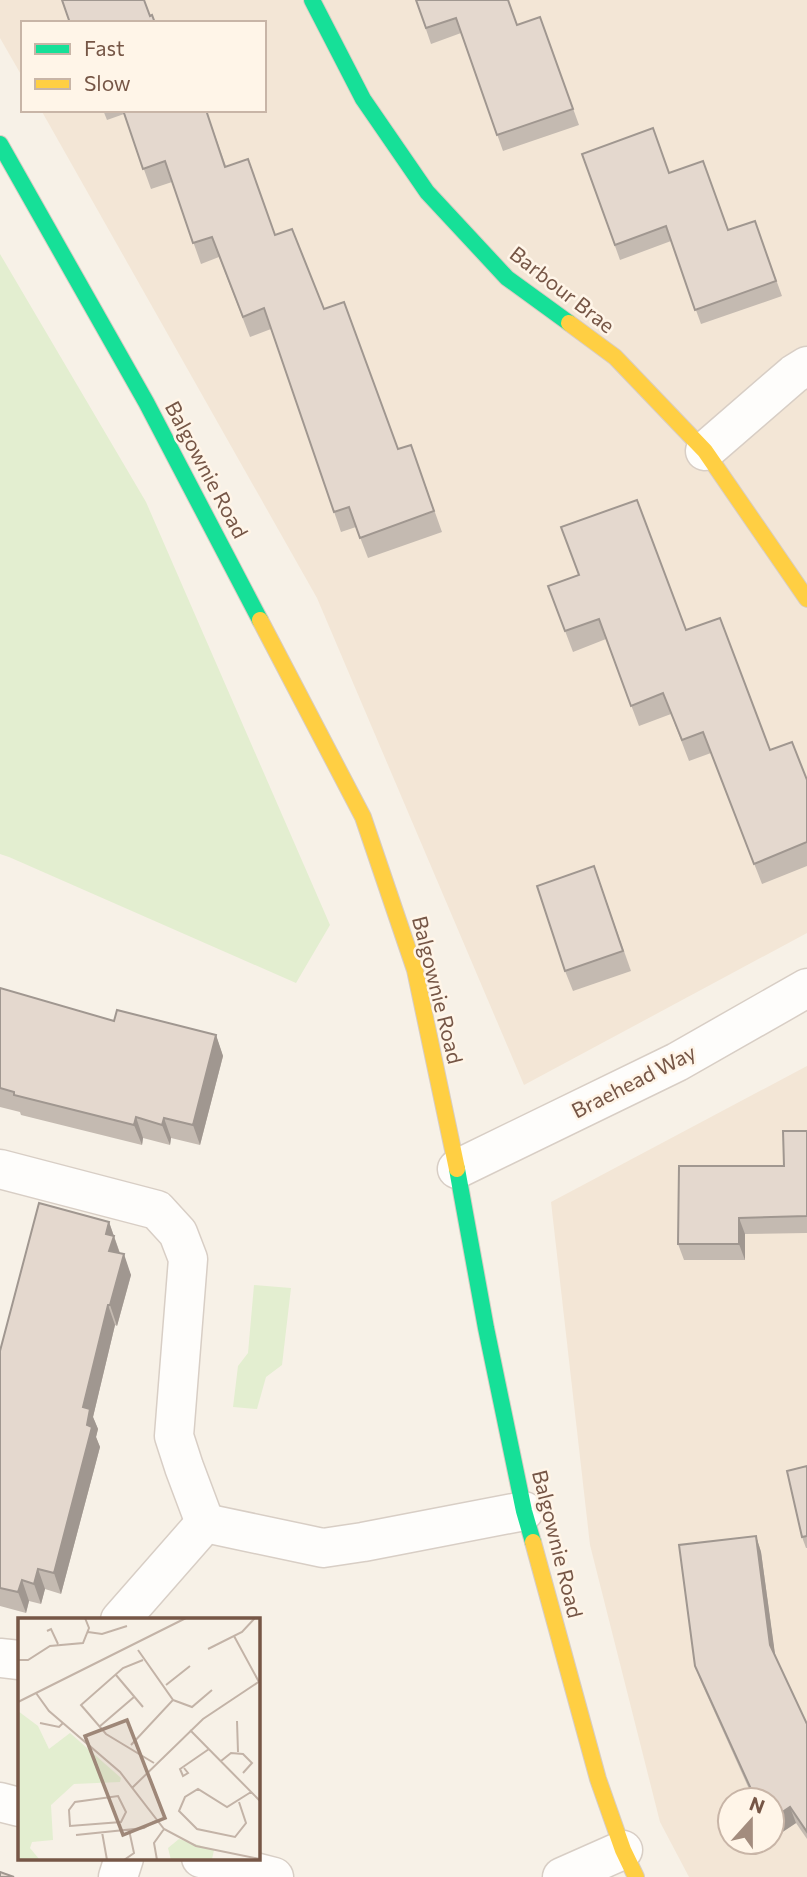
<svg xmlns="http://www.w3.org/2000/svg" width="807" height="1877" viewBox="0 0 807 1877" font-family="Commissioner,sans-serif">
	<rect width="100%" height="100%" fill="#f7f1e7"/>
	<!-- residential -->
	<g fill="#f3e6d6" fill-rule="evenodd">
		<polygon points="0,0 807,0 807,933 524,1085 317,598 41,110 264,110 264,23 23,23 23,78 0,38"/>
		<path d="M807,1066V1877H689L660,1822L590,1545L551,1202ZM730,1800H772V1842H730Z"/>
	</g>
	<!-- green -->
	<g fill="#e3eed0">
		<polygon points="0,254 146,502 330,925 296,983 9,857 0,854"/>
		<polygon points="254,1285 291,1288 282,1365 266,1377 257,1409 233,1407 238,1366 248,1353"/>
	</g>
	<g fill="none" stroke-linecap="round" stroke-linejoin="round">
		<defs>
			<g id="street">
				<polyline points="705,451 794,374 807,366"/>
				<polyline points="0,1169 157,1210 178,1233 188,1259 174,1436 184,1467 205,1523"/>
				<polyline points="457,1169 677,1062 807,988"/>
				<polyline points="205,1523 323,1548 363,1542 524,1511"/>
				<polyline points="120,1620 205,1523"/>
				<polyline points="0,1658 19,1660"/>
				<polyline points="0,1802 19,1807"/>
				<polyline points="201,1858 274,1877"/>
				<polyline points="118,1877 124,1858"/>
				<polyline points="562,1877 623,1850"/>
			</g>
			<g id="fast">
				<polyline points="312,0 363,99 427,192 507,278 569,323"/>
				<polyline points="0,144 146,402 260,620"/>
				<polyline points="457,1169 486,1328 524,1511 533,1542"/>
			</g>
			<g id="slow">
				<polyline points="569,323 615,357 705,451 807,599"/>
				<polyline points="260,620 363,817 415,970 457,1169"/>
				<polyline points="533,1542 598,1779 623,1850 636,1877"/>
			</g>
		</defs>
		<!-- street casing -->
		<use href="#street" stroke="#d8cec5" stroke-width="41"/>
		<!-- fast casing -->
		<use href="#fast" stroke="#d8cdc3" stroke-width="18"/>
		<!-- slow casing -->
		<use href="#slow" stroke="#d8cdc3" stroke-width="18"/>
		<!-- street -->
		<use href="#street" stroke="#fefdfb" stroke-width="38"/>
		<!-- fast -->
		<use href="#fast" stroke="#16e098" stroke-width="16"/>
		<!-- slow -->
		<use href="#slow" stroke="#ffcf43" stroke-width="16"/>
	</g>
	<!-- wall -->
	<g fill="#c4bab1">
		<polygon points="416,0 517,25 540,17 579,125 503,151 461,33 431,44"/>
		<polygon points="103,110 206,110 226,166 275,235 324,309 398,449 411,445 442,532 368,558 356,527 341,532 271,329 250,337 219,257 201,264 172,182 151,189 124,114 107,120"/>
		<polygon points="582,154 669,173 728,230 755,221 782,296 701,324 671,241 620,260"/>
		<polygon points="548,586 686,630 770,750 807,780 807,866 762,884 711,753 689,761 671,714 639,726 606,639 573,652"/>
		<polygon points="594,866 631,971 573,991 565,971"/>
		<polygon points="0,988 114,1021 216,1035 223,1056 200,1145 171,1138 170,1145 143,1138 142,1145 21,1115 20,1112 0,1107"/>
		<polygon points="807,1131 807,1233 745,1234 745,1260 684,1260 678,1244 784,1166"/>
		<polygon points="109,1222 120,1253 131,1275 117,1326 115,1325 93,1417 98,1429 96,1437 100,1447 61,1594 45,1589 41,1604 29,1601 26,1613 0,1606 0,1351"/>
		<polygon points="807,1466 807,1548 806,1548 802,1537"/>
		<polygon points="756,1536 761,1552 775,1656 807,1724 807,1839 796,1823 772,1839 772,1800 754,1800 701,1682 695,1666"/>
	</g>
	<!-- shaded-wall -->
	<g fill="#a09790">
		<polygon points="216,1035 223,1056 200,1145 193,1125"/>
		<polygon points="136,1117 143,1138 142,1145 134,1125"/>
		<polygon points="164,1118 171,1138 170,1145 162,1125"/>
		<polygon points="739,1218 745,1234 745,1260 739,1244"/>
		<polygon points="109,1222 121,1257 109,1251 106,1234"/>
		<polygon points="124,1254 131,1275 117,1326 110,1305"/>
		<polygon points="108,1305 115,1325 93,1417 98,1429 96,1437 100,1447 61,1594 54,1573 87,1425 83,1407"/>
		<polygon points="756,1536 761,1552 776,1661 770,1645"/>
		<polygon points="38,1569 45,1589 41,1604 34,1584"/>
		<polygon points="22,1580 29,1601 26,1613 18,1592"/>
		<polygon points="790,1807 796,1823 772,1839 772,1819"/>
	</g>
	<!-- building -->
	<g fill="#e4d8ce" stroke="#a09790" stroke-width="2">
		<polygon points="62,0 144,0 150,16 152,15 155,23 70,23"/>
		<polygon points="416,0 508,0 517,25 540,17 573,109 497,135 456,18 426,28"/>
		<polygon points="123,110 206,110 225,167 248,159 275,235 292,229 324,309 344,302 398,449 411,445 434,511 360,538 349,507 334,512 264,308 243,317 212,237 193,243 165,161 143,169"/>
		<polygon points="653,128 669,173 703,161 728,230 755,221 776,281 695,310 666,226 615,245 582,154"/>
		<polygon points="637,500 686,630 720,618 770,750 792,742 807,780 807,842 754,864 703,732 682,740 663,693 631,706 599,619 565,631 548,586 579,575 561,527"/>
		<polygon points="594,866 623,951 565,971 537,886"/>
		<polygon points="0,988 114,1021 117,1010 216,1035 193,1125 164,1118 162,1125 136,1117 134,1125 14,1095 14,1092 0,1088"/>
		<polygon points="783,1131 807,1131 807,1216 739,1218 739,1244 678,1244 679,1166 784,1166"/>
		<polygon points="39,1203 109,1222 106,1234 114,1236 109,1251 124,1254 110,1305 108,1305 83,1407 90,1409 87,1425 92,1427 54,1573 38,1569 34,1584 22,1580 18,1592 0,1588 0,1351"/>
		<polygon points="807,1466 807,1536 802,1537 787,1471"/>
		<polygon points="756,1536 770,1645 807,1724 807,1832 790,1807 772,1819 772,1800 756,1800 695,1666 679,1545"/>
		<polygon points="0,1872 14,1877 0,1877"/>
	</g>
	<g text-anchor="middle" stroke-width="5" stroke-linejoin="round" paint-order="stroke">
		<!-- street labels -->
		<g font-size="21" fill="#765646" stroke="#fff5e8">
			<text transform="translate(562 290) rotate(38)" y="7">Barbour Brae</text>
			<text transform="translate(206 470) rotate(62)" y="7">Balgownie Road</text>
			<text transform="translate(437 990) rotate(76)" y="7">Balgownie Road</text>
			<text transform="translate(634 1082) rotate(-27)" y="7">Braehead Way</text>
			<text transform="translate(557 1544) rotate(76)" y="7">Balgownie Road</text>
		</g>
	</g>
	<!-- overview -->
	<g transform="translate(18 1618)">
		<rect width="242" height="242" fill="#f7f1e7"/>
		<path d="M0,93L20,108L31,131L52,115L103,160L102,164L56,166L33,187L35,222L14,224L12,230L21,241H0ZM161,221L196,232L194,241L153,242L150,230Z" fill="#e3eed0"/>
		<path fill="none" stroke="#c3b3a7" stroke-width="2" d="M29,13L33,11L40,26M70,14L84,16L109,8M216,18L241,64M190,31L224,14L237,0M0,42H10L32,28L65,25L71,10L67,0M125,42L105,50L63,87L88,116L136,145M98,57L125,89M148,67L172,48M18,75L31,93L102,154L146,211L178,228L242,241M155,82L174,89L194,72M0,84L168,0M219,103L220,134M22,105L41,109L45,105M81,109L116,79M172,112L242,183M113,127L155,82L120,32M203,143L213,135L225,136L234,145L225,155M166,150L170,155L165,158L162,151L191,131M114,170L185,101L242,63M100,178L108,194L103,204L52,208L51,192L57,184ZM221,184L228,205L217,219L179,211L161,193L167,179L180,171L209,189L233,174M84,214L89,242M58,217L126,210L137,203M106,242L116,235L111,212M139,242L136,225L146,211"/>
		<path fill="#9e8778" fill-opacity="0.15" stroke="#9e8778" stroke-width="3.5" d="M109,102L147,200L105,217L67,118Z"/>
		<rect width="242" height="242" fill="none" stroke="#765646" stroke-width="3.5"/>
	</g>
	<!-- legend -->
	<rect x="21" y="21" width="245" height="91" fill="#fff5e8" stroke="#c8b5a7" stroke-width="2"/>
	<rect x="35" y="44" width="35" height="10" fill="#16e098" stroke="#c8b5a7" stroke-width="2"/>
	<text x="84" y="56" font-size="21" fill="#765646">Fast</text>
	<rect x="35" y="79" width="35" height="10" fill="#ffcf43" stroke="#c8b5a7" stroke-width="2"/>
	<text x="84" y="91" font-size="21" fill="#765646">Slow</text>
	<!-- north arrow -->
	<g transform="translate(751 1821) rotate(21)"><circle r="33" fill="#fff5e8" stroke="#c8b5a7" stroke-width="2"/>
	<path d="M0-5L12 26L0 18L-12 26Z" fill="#a38c7e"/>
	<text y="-10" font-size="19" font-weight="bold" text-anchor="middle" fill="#765646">N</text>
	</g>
</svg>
